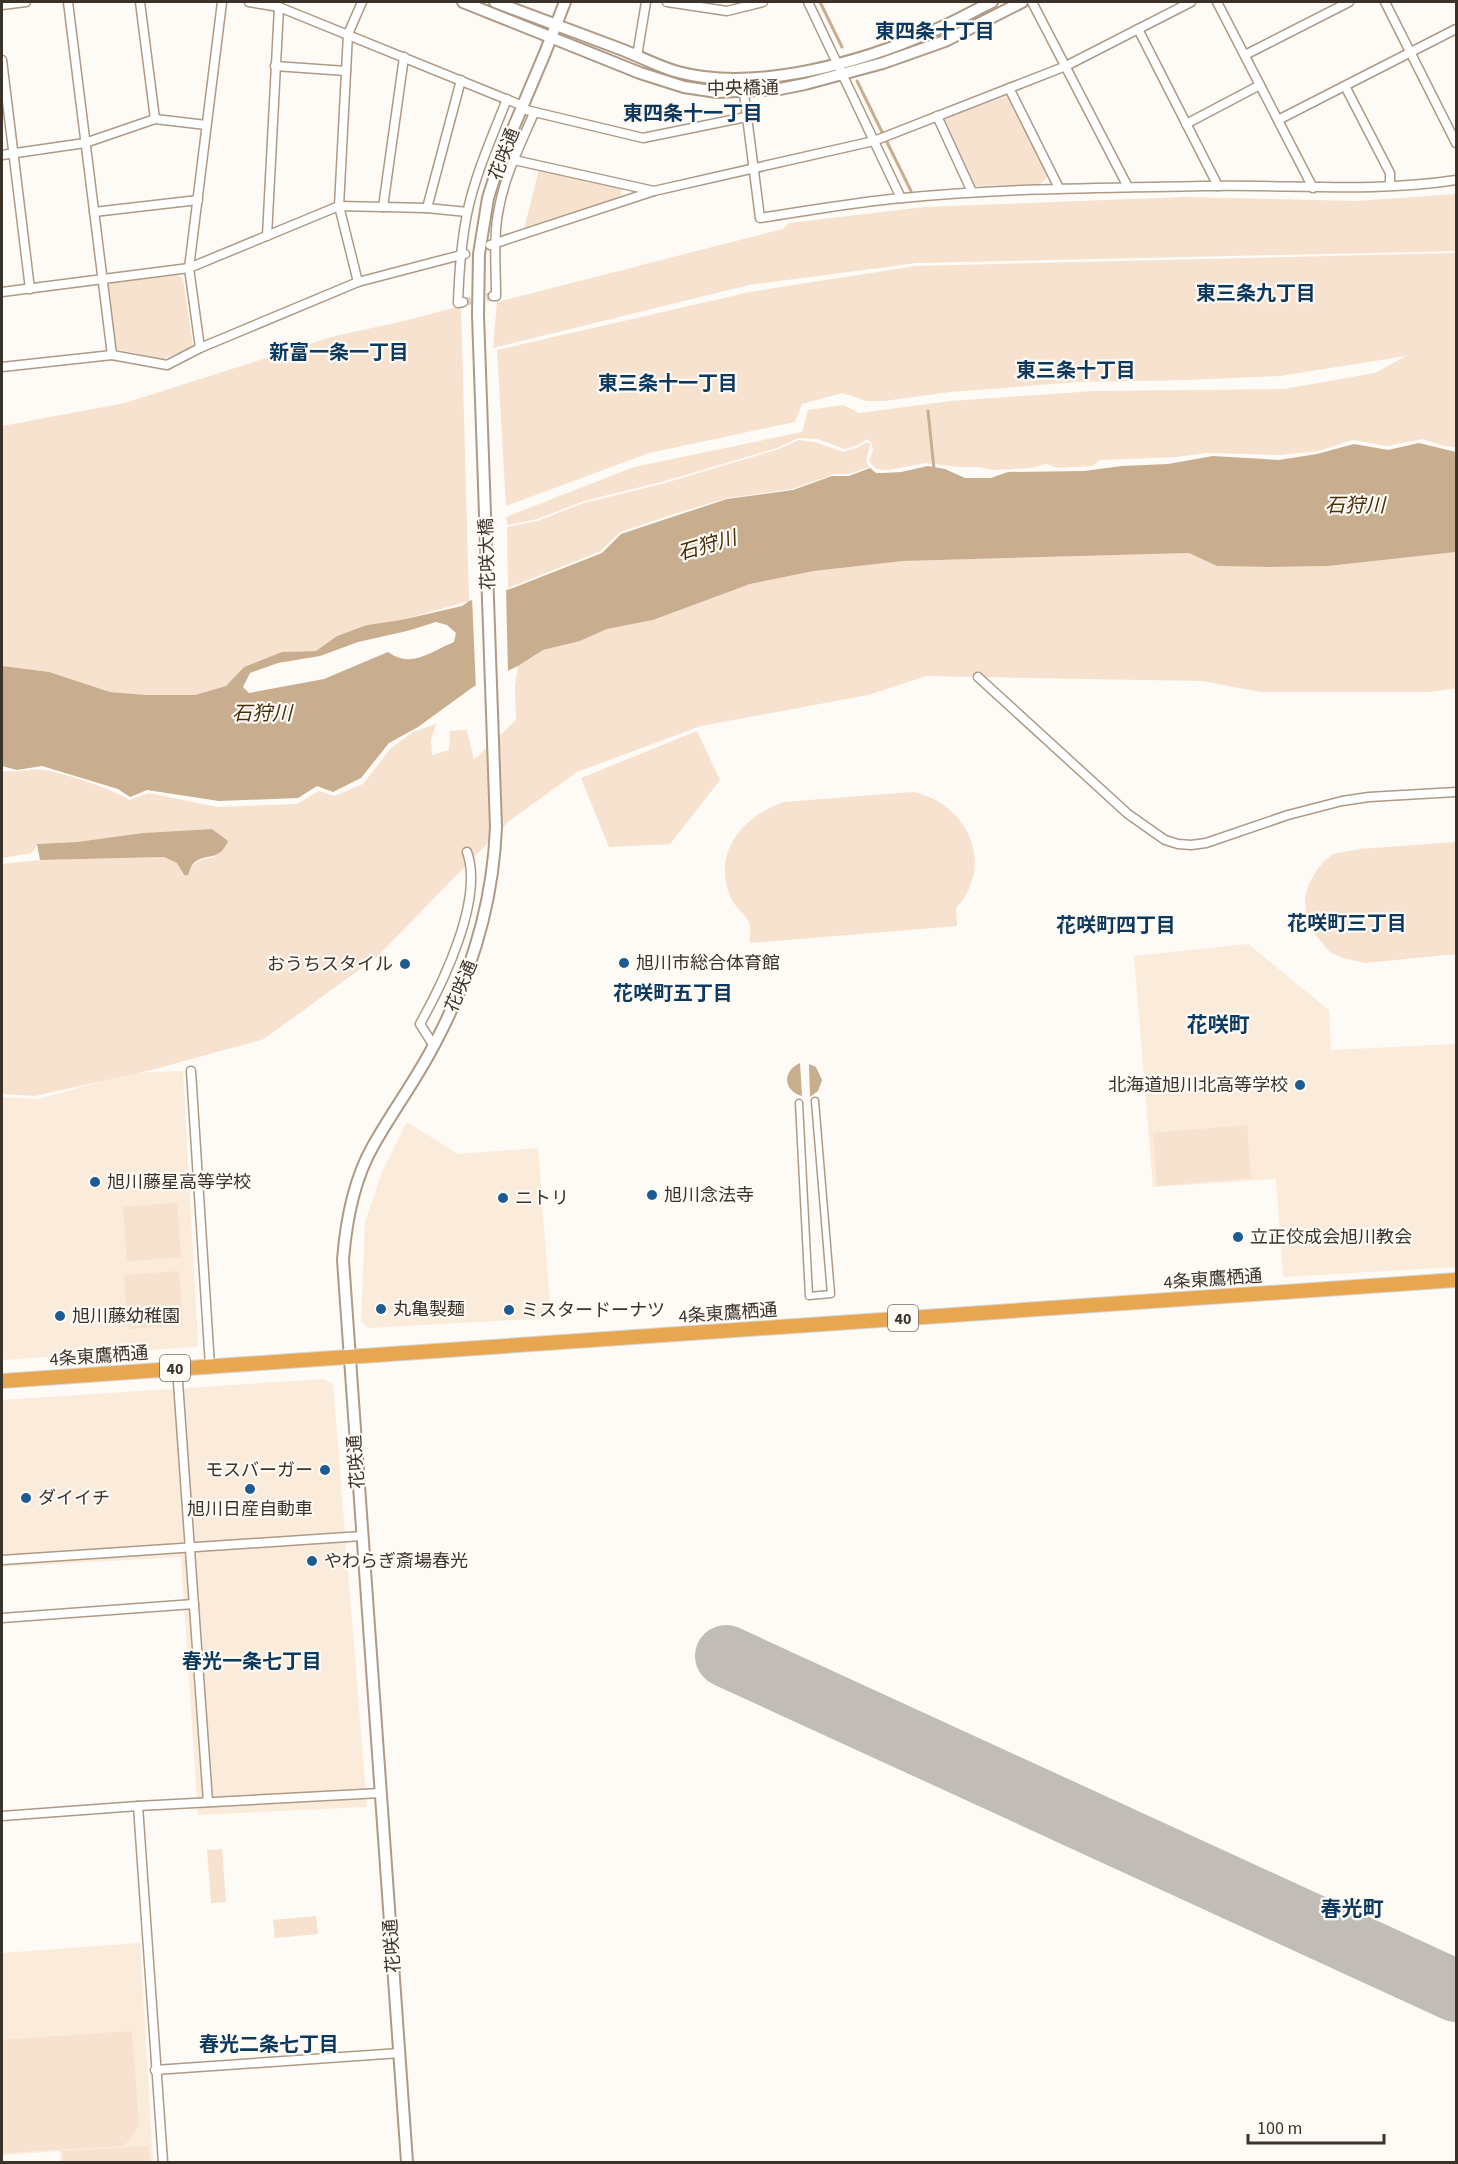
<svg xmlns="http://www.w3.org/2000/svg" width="1458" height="2164" viewBox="0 0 1458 2164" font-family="'Source Sans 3','Noto Sans JP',sans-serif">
	<rect width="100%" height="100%" fill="#fefaf5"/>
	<!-- built -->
	<g fill="#fbebda">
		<polygon points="1248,944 1329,1010 1331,1050 1456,1044 1456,1267 1283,1277 1276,1179 1153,1187 1134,956"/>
		<polygon points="183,1071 198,1344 196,1347 2,1360 2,1097 39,1099 130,1073"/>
		<polygon points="407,1122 458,1154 538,1148 551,1318 369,1328 361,1322 365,1222 382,1172"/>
		<polygon points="324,1379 333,1384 367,1807 198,1815 181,1557 2,1567 2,1400"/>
		<polygon points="140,1943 153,2162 61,2162 60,2151 2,2155 2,1953"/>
	</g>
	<!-- green -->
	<g fill="#f6e2ce">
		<polygon points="1007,96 1049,176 1040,184 974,186 944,118"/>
		<polygon points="539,170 621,189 621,197 524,229"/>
		<polygon points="1456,194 1456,251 917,263 749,285 493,348 497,302 783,229 789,223 924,207 1184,197 1357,201"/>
		<polygon points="1456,253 1456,447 1444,446 1422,439 1387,446 1353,440 1318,451 1280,455 1207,453 1176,457 1101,460 1092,466 1059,468 1046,464 1031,468 993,470 979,467 960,467 925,463 889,470 876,469 869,461 873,451 872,444 867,439 858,445 845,449 817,439 798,438 777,448 665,481 584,501 537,519 508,525 506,517 634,467 802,432 808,410 843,405 859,413 951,401 1094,391 1284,389 1375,373 1406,356 1280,376 1187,380 1078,382 950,392 884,401 867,401 842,393 802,404 795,422 649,453 506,506 497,350 750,292 916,266"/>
		<polygon points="177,275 183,279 193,347 163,359 116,349 108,286 111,283"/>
		<polygon points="461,306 469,601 401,620 367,625 337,636 317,651 282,652 244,667 226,686 195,695 147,695 110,692 85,684 2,666 2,426 125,403 335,336 404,321"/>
		<polygon points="799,440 815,442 843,452 857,448 867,442 870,444 866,462 869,467 848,474 835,474 792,489 728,498 677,513 620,532 601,551 508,588 507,527 537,521 584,503 665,483 779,449"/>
		<path d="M1456,552V688L1430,692H1261L1202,681L926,676L868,695L701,726L577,772L509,821L378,956L264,1039L155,1069L35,1096L2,1094V864L40,860L164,857L178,863L183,875H188C194,861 199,860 214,857L211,829L143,833L77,842L38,844L32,853L2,858V771C17,773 33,768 44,770C66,774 111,788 129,800L149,793L217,807L297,804L319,791L334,796L363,784L391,748L413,732L436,724L431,740L432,755L449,750L450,731L467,730L474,760L516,720L515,685L518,666L543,650L580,641L607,629L653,620L750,584L814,571L903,561L1189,553L1217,566L1268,567L1328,566Z"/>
		<polygon points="697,731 720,780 670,844 609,847 581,778"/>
		<path d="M913,792C959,801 990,849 967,893C964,899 959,904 956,908L957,926L750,943C750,936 751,925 748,920C743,912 735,907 731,898C711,853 743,816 784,802Z"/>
		<polygon points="1456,842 1456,954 1365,963 1343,958 1330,952 1311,930 1306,916 1305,898 1308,886 1315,873 1323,862 1333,854 1360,849"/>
		<polygon points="1247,1125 1251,1178 1157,1186 1153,1133"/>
		<polygon points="177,1203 181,1257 127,1261 123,1207"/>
		<polygon points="179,1271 183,1325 128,1329 124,1275"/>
		<polygon points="222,1849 226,1902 211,1903 207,1850"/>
		<polygon points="316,1916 318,1934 275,1938 273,1920"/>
		<polygon points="132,2031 139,2126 124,2146 2,2153 2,2040"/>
		<polygon points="149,2146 150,2162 63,2162 62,2151"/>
	</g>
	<!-- water -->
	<g fill="#c9ad8f" fill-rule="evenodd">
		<path d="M1419,443L1456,452V552L1328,566L1268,567L1217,566L1189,553L903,561L814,571L750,584L653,620L607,629L580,641L543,650L518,666L473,687L418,727L389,743L361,778L333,792L317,786L298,798L219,801L147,790L130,797L118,789L42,766L17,770L2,766V666L49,672L110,692L147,695H195L226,686L244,667L282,652L316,651L337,636L367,625L401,620L462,606L469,601L513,588L602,553L621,534L651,524L727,499L793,490L832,476H849L870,468L876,473H883L901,472L928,466L945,469L965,478H991L1008,472L1084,471L1122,466L1168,464L1213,456L1279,460L1317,454L1354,444L1388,450ZM436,622L447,625L456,633L454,642C430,652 411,669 388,652L324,679L249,693L243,687L250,673L278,663L320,656L358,642L407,631Z"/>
		<path d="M212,829L228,841C219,862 206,853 195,862C191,865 190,871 188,875H184L177,863L164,857L40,860L37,844L77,842L143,833Z"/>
		<path d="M800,1063L802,1096C783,1091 782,1071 800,1063Z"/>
		<polygon points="809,1064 816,1067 822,1080 818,1091 810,1097"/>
	</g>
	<!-- pier -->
	<polygon fill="#fefaf5" points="506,587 508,674 476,690 472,597"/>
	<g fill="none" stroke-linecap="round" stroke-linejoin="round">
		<!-- stream -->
		<g stroke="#c9ad8f" stroke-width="3">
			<polyline points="820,2 842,47"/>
			<polyline points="857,81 911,191"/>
			<polyline points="928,411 934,469"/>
		</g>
		<!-- runway -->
		<polyline stroke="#c1bcb6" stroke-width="62" points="726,1656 1456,1991"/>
		<!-- minor-tunnel -->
		<polyline stroke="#d7d2cc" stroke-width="8" stroke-dasharray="8 4" stroke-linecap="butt" points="463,302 493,296"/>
		<defs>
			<polyline id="pedestrian" points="799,1103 809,1296 831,1294 815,1101"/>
			<g id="minor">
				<polyline points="68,2 112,355"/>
				<polyline points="140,2 155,119"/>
				<polyline points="249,2 279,7 523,106"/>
				<polyline points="667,2 727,11 763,2"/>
				<polyline points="808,2 901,198"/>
				<polyline points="1032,2 1128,187"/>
				<polyline points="1217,2 1313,188"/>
				<polyline points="1385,2 1456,143"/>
				<polyline points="2,5 26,2"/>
				<polyline points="1138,29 1218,186"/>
				<polyline points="1245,55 1349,2"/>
				<polyline points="637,56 646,2"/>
				<polyline points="2,60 30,289"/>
				<polyline points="275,66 346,71"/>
				<path d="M742,78L760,218C807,211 855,202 903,198C1003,188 1103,188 1203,186C1287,184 1373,193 1456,180"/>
				<polyline points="1345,86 1390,173 1390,185"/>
				<polyline points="1009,88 1059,188"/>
				<polyline points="522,109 643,138 746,117"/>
				<polyline points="937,116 972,192"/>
				<polyline points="1278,120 1456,29"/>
				<polyline points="1186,124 1260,85"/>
				<polyline points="2,155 85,143 155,119 206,125"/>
				<polyline points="514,160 654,191"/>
				<polyline points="383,207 404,57"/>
				<polyline points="427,208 461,80"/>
				<polyline points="94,212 198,200"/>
				<polyline points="267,236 279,7"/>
				<polyline points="490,245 654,191 874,141 1066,66 1191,2"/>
				<polyline points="358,282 339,206 348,34 362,2"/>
				<polyline points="2,292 189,268 339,206 427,208 467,212"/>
				<path d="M493,296H496C496,267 493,236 499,208C505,175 521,143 534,113"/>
				<path d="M463,302L458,303C459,273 461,244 467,214C475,175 492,137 507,99"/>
				<polyline points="200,348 189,268 222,2"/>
				<polyline points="2,367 112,355 167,365 200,348 358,282 465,254"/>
				<polyline points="978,677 1128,814 1165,840 1178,844 1191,845 1206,843 1288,815 1342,801 1369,797 1456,792"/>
				<path d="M434,1046L420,1024C443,983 484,899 467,852"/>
				<polyline points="191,1071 210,1366"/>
				<polyline points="177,1368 208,1802"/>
				<polyline points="2,1560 362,1536"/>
				<polyline points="2,1618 194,1604"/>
				<polyline points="138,1806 163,2162"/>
				<polyline points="2,1816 138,1806 381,1793"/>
				<polyline points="155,2070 400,2053"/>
			</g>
			<g id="tertiary">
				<polyline points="463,2 640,73 684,87 717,92 780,89 805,84 883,63 945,41 1022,2"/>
				<path d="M495,2C537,18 580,34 623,50C641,57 659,67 678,72C756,93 863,62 935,30C955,22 973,11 992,2"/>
				<path d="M407,2162L343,1260C346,1221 353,1181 373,1146C392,1112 416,1080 434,1045C471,976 493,905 496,827L478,315L479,254L488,198L501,157L545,53L565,2"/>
			</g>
			<polyline id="trunk" points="2,1381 1456,1280"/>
		</defs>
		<!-- pedestrian casing -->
		<use href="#pedestrian" stroke="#ae9a85" stroke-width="9"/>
		<!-- minor casing -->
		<use href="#minor" stroke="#ae9a85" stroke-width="11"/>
		<!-- tertiary casing -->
		<use href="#tertiary" stroke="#ae9a85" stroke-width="14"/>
		<!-- trunk casing -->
		<use href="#trunk" stroke="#d8d6d4" stroke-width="16"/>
		<!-- pedestrian -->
		<use href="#pedestrian" stroke="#fff" stroke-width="6"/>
		<!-- minor -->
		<use href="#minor" stroke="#fff" stroke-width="8"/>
		<!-- tertiary -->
		<use href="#tertiary" stroke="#fff" stroke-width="10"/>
		<!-- trunk -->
		<use href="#trunk" stroke="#e6a750" stroke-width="14"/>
	</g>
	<!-- markers -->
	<g fill="#1d5c92" stroke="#fefaf5" stroke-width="2">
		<circle cx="624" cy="963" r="6"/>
		<circle cx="405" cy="964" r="6"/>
		<circle cx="1300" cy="1085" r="6"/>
		<circle cx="95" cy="1182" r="6"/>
		<circle cx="652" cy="1195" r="6"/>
		<circle cx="503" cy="1198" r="6"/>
		<circle cx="1238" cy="1237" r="6"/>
		<circle cx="381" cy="1309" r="6"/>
		<circle cx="509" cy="1310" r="6"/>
		<circle cx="60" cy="1316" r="6"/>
		<circle cx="325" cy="1470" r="6"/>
		<circle cx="250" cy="1489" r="6"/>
		<circle cx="26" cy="1498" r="6"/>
		<circle cx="312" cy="1561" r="6"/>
	</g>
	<g text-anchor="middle" stroke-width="4.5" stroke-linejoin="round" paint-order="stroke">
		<!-- shield labels -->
		<g fill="#fefaf5" stroke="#766f67" stroke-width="1.5">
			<rect x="888" y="1305" width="30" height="26" rx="4.5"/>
			<rect x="160" y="1355" width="30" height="26" rx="4.5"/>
		</g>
		<g font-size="16" font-weight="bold" fill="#3b332a">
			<text x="903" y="1324">40</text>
			<text x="175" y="1374">40</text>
		</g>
		<!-- street labels -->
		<g font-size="18" fill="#3b332a" stroke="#fefaf5">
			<text transform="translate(743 88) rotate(-1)" y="6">中央橋通</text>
			<text transform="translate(504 154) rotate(-69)" y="6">花咲通</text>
			<text transform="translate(487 554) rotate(-92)" y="6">花咲大橋</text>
			<text transform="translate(461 986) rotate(-67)" y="6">花咲通</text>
			<text transform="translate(1213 1279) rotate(-4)" y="6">4条東鷹栖通</text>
			<text transform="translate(728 1313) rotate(-4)" y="6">4条東鷹栖通</text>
			<text transform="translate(99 1356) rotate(-4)" y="6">4条東鷹栖通</text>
			<text transform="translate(356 1462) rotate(-94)" y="6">花咲通</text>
			<text transform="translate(392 1946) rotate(-94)" y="6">花咲通</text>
		</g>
		<!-- poi labels -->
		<g font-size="18" fill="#3b332a" stroke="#fefaf5" text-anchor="start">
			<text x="636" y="969">旭川市総合体育館</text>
			<text x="393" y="970" text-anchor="end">おうちスタイル</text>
			<text x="1288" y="1091" text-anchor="end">北海道旭川北高等学校</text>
			<text x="107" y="1188">旭川藤星高等学校</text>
			<text x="664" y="1201">旭川念法寺</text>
			<text x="515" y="1204">ニトリ</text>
			<text x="1250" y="1243">立正佼成会旭川教会</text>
			<text x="393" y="1315">丸亀製麺</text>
			<text x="521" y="1316">ミスタードーナツ</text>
			<text x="72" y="1322">旭川藤幼稚園</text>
			<text x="313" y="1476" text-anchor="end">モスバーガー</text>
			<text x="38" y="1504">ダイイチ</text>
			<text x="250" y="1515" text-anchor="middle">旭川日産自動車</text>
			<text x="324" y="1567">やわらぎ斎場春光</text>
		</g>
		<!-- neighbourhood labels -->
		<g font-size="20" font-weight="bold" fill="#0d395e" stroke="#fefaf5">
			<text x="935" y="38">東四条十丁目</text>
			<text x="693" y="120">東四条十一丁目</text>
			<text x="1256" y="300">東三条九丁目</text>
			<text x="339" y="359">新富一条一丁目</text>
			<text x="1076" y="377">東三条十丁目</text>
			<text x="668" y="390">東三条十一丁目</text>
			<text x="1347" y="930">花咲町三丁目</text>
			<text x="1116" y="932">花咲町四丁目</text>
			<text x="673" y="1000">花咲町五丁目</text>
			<text x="252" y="1668">春光一条七丁目</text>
			<text x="269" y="2051">春光二条七丁目</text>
		</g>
		<!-- water labels -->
		<g font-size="20" font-style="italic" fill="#4a2e07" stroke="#fefaf5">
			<text x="1355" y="512">石狩川</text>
			<text transform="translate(707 545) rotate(-16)" y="7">石狩川</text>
			<text x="262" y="720">石狩川</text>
		</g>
		<!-- quarter labels -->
		<g font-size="21" font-weight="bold" fill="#0d395e" stroke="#fefaf5">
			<text x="1218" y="1032">花咲町</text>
			<text x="1352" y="1916">春光町</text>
		</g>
	</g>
	<!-- border -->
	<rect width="1458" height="2164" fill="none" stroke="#3b332a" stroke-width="6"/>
	<!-- scale -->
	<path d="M1248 2134v9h136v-9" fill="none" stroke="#3b332a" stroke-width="3"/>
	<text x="1257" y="2134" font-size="18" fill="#3b332a" stroke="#fefaf5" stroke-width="4.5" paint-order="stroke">100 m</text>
</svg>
